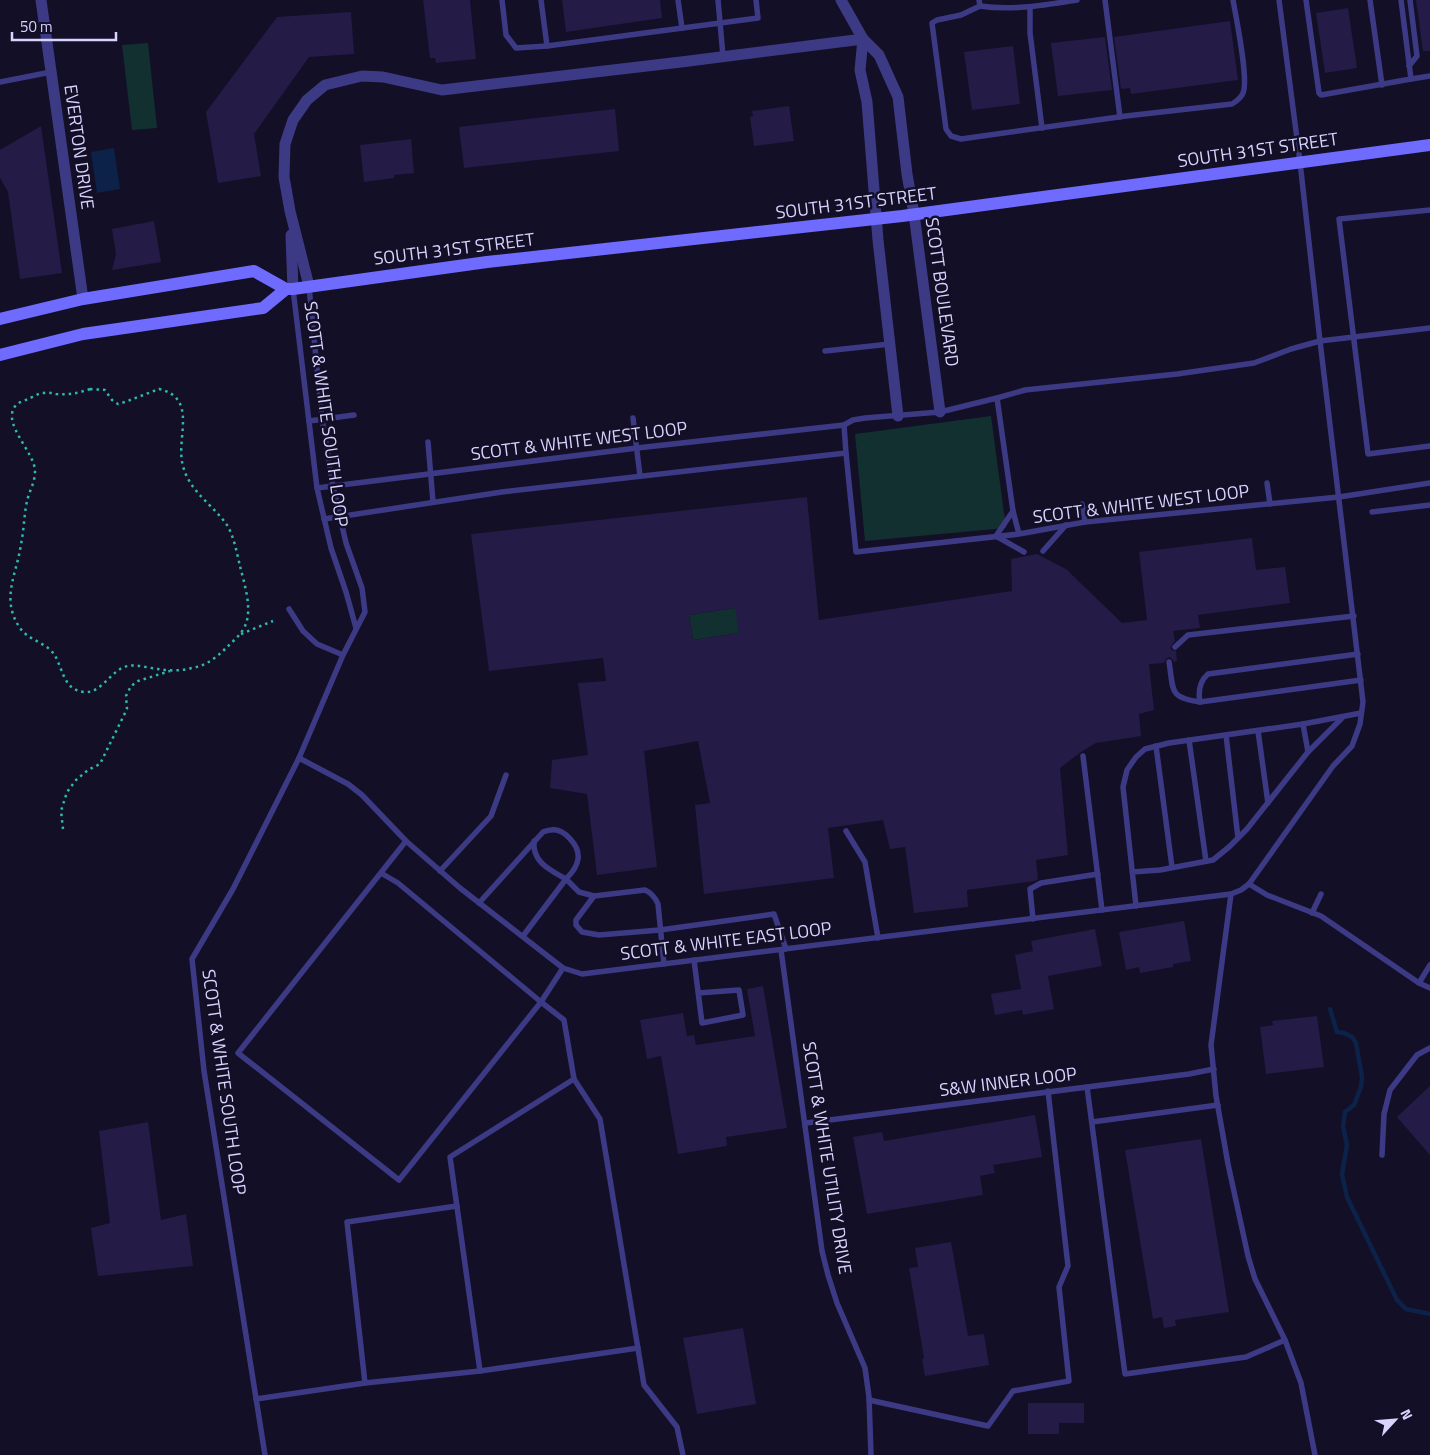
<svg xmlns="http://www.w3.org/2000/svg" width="1430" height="1455" viewBox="0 0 1430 1455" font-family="'Titillium Web',sans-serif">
	<rect width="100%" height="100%" fill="#130f26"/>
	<!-- green -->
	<g fill="#12302f">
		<polygon points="148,43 157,128 132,130 122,45"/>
		<polygon points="991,416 1006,528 865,541 855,434"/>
		<polygon points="735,608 786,626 693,640 689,615"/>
	</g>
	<!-- water -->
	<polygon fill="#0c2248" points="114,148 120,189 97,193 91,152"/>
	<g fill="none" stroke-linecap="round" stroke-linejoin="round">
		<!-- stream -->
		<polyline stroke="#0c2248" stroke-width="4.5" points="1330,1009 1337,1032 1344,1033 1352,1037 1356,1043 1362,1077 1361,1087 1354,1105 1345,1112 1343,1126 1347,1145 1342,1174 1347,1197 1397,1300 1406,1309 1430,1314"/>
	</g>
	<!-- building -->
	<g fill="#241b47" fill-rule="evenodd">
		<polygon points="423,0 470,0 476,59 436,63 435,58 430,58"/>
		<polygon points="562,0 660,0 662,18 566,32"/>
		<polygon points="1416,0 1430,0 1430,51 1423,51"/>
		<polygon points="1348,8 1357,68 1325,73 1316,13"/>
		<polygon points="351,12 354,54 309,57 254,134 261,176 218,183 206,112 277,17"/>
		<polygon points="1230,21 1238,80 1131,94 1130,88 1121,89 1114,37"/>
		<polygon points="1105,37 1112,90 1058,96 1051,43"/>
		<polygon points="1013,46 1020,104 972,110 964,52"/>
		<polygon points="789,106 794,141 754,146 750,117 753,116 752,111"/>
		<polygon points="615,109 619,151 464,168 459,127"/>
		<polygon points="41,126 62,273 20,279 8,192 0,178 0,150"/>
		<polygon points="411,139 414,173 394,175 394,178 364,182 360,145"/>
		<polygon points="154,221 161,262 112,270 116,254 112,229"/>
		<path d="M807,497L819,620L1012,591L1011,559L1037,554L1066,569L1122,623L1147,620L1139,552L1252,538L1256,570L1285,567L1290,603L1198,615L1200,628L1173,631L1175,641L1170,648L1172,650L1176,651L1177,661L1174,662L1172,659L1169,657L1166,659L1164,663L1149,664L1154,710L1139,714L1141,736L1096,743L1081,752L1060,768L1068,855L1036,860L1038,879L1035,881L967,890L968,907L914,913L905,847L890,849L883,820L828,828L834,878L704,894L695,805L710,803L698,741L644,751L657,867L597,875L587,794L550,788L552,760L588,755L578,683L606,681L603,658L489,671L471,534ZM735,608L739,633L693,640L689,615Z"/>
		<polygon points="1184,921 1191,961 1173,964 1173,967 1140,973 1139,967 1126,970 1119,932"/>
		<polygon points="1095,929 1102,966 1048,976 1054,1009 1023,1015 1022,1010 995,1015 991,994 1021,989 1015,955 1033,951 1031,941"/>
		<polygon points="763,986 787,1128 726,1137 727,1146 678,1154 661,1056 647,1059 640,1020 683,1013 687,1036 694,1035 696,1045 755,1036 747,989"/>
		<polygon points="1317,1016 1324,1067 1266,1074 1260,1027 1273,1025 1272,1021"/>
		<polygon points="1430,1086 1430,1155 1397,1117"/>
		<polygon points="1035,1115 1042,1157 993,1165 995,1173 980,1176 983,1195 867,1214 853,1137 882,1132 884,1141"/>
		<polygon points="148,1122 161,1220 186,1214 193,1266 98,1276 91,1228 110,1223 99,1131"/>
		<polygon points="1201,1139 1229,1312 1175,1320 1176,1326 1164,1328 1162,1317 1153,1319 1125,1150"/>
		<polygon points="951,1242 968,1336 984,1334 989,1365 925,1376 922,1359 924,1358 909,1268 918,1267 915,1248"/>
		<polygon points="743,1328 756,1404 697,1414 683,1338"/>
		<polygon points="1028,1403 1084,1403 1084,1423 1059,1423 1059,1434 1028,1434"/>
	</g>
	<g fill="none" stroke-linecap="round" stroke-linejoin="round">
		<!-- path -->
		<g stroke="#2fb8b0" stroke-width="2.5" stroke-dasharray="2.5 4" stroke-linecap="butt">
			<path d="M90,389L105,390L112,400L118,404L125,402L159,389C199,398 175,439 183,466C189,491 213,505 227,525C234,536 237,554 240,566C244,583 253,609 245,626C241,635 232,642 225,649C216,658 205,666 192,668C181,671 169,671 158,669C148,668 137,664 128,666C111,669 102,694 84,692C63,690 63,668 54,654C45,642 28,640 20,628C0,599 17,574 21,544C24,530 24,515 27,501C29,492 35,482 35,472C36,453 0,423 16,405C19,402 24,401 28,399C33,397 38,393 44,393C48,392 52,393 56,394C69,395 79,393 90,389Z"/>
			<polyline points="241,634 273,621"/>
			<polyline points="63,829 61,811 67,792 76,780 88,770 100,764 127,709 126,696 131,686 138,681 170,671"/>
		</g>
		<!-- service -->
		<g stroke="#3d3a85" stroke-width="5.5">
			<polyline points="502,0 506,35 516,48 547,46 758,18 756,0"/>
			<polyline points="541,0 547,46"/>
			<polyline points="678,0 682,28"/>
			<polyline points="718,0 723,56"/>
			<path d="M979,0L980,6L961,15L937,20L932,23L946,129L951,136L961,139L1126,116L1232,104C1237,101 1241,98 1243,93C1249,80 1236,17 1233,0"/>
			<polyline points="1105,0 1120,117"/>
			<polyline points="1306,0 1319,93 1321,95 1411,79"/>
			<polyline points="1370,0 1382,85"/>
			<polyline points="1401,0 1411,79 1430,76"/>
			<path d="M980,6C1012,11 1045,5 1077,0"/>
			<polyline points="1030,7 1030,33 1042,128"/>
			<polyline points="1409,66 1417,56 1410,0"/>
			<polyline points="0,82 51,72"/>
			<polyline points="1430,210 1339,219 1368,454 1430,446"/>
			<polyline points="293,289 317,488 331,548 346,592 356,628"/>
			<polyline points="825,351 890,344"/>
			<polyline points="997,398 1025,390 1177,374 1254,363 1291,349 1320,341 1430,328"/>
			<polyline points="633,418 640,476"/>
			<polyline points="309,421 354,415"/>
			<polyline points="428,442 433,502"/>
			<polyline points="1267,483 1270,504"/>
			<polyline points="317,488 637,448 844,425"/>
			<polyline points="1082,504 1085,522"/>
			<polyline points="1372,512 1430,505"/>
			<polyline points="324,519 502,492 846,453"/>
			<polyline points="1019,534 1013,511 997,398 940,412 865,418 853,420 844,425 846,453 856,552 1019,534 1085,522 1339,497 1430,483"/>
			<polyline points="996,536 1024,552"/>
			<polyline points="996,536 1013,511"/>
			<polyline points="1043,551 1066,525"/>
			<polyline points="289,609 303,631 317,644 343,655"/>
			<polyline points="1175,647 1188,635 1354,616"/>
			<path d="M1169,662C1174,691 1168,697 1200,702L1361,680"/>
			<path d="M1200,702C1198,691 1200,681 1208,674L1358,654"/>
			<polyline points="1303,724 1361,713"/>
			<polyline points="1258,731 1268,803"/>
			<polyline points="1226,735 1238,838"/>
			<polyline points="1189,740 1206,861"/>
			<polyline points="1156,746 1172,867"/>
			<polyline points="1308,752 1342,718"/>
			<polyline points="1083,756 1102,910"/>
			<polyline points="299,758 348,784 362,795 406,841 460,888 563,968 582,974 1231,894 1241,890 1249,884 1333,766 1352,746 1360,724 1363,702 1320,341 1300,162 1279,0"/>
			<polyline points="846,831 865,862 878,938"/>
			<polyline points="440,871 491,816 506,775"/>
			<polyline points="1132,872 1160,870 1213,860 1229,847 1247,829 1308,752 1303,724 1169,743 1145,749 1136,757 1127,770 1123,787 1136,906"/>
			<path d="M381,873L398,883L541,1002L399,1180L238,1053C294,983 350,912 406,841"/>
			<polyline points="1249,884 1267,895 1321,916 1419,983 1430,988"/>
			<polyline points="1231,894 1211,1045 1216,1096 1228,1164 1248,1256 1255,1279 1285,1340 1301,1383 1315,1455"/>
			<polyline points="594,896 576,920 576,925 582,932 599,935 660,930 774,914 786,949"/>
			<path d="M479,903L543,832C546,831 548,830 551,830C564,828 580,846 578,859C577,867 571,874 566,879L579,892L594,896L645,890C652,893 655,897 658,904L664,964"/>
			<polyline points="1312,913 1321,894"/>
			<polyline points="1033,919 1030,889 1041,883 1098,874"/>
			<path d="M523,936L566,879C550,870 532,862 534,841"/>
			<polyline points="781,950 822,1251 828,1275 837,1303 865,1368 869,1397 871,1455"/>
			<polyline points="694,960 702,1023 743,1015 739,990 698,993"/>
			<polyline points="563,968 541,1002 564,1020 574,1079 600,1119 644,1385 677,1427 683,1455"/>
			<polyline points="1419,983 1430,965"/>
			<polyline points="574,1079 450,1157 480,1371 638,1348"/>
			<polyline points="1087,1087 1125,1374 1246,1357 1285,1340"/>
			<polyline points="1092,1122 1218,1105"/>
			<polyline points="806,1123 1189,1074 1214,1069"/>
			<polyline points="1382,1155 1384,1114 1390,1090 1417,1055 1430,1048"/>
			<polyline points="457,1206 347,1222 365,1383 480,1371"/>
			<polyline points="256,1399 365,1383"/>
			<polyline points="869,1400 988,1426 1013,1391 1069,1381 1059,1287 1068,1266 1048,1091"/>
			<polyline points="265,1455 204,1071 192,959 233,889 299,758 343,655 365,612 362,588 346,543 333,486 322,419 309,287"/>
		</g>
		<!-- minor -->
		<g stroke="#3d3a85" stroke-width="11">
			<polyline points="41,0 83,299"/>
			<polyline points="841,0 863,39 879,55 898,97 907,174 914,214 940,412"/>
			<polyline points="863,39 860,70 867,102 878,240 898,416"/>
			<polyline points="291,235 293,289"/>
			<polyline points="309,286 290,211 284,177 285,144 293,120 307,100 325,85 362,76 383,77 442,90 681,62 863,39"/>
		</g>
		<!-- secondary -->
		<g stroke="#6f6bff" stroke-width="12">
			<polyline points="0,319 83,299 254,271 286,289 293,289 487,262 902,216 1430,145"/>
			<polyline points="0,355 83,334 263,308 286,289"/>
		</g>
	</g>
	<g text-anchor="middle" stroke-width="5" stroke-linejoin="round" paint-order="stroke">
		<!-- street labels -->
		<g font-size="18" fill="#d9d4ff" stroke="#130f26">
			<text transform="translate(79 147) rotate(82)" y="6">EVERTON DRIVE</text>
			<text transform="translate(1258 150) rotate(-8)" y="6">SOUTH 31ST STREET</text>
			<text transform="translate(856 203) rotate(-7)" y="6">SOUTH 31ST STREET</text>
			<text transform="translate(454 249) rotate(-7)" y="6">SOUTH 31ST STREET</text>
			<text transform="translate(942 292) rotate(82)" y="6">SCOTT BOULEVARD</text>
			<text transform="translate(326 414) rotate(82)" y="6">SCOTT &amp; WHITE SOUTH LOOP</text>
			<text transform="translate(579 441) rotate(-7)" y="6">SCOTT &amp; WHITE WEST LOOP</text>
			<text transform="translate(1141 504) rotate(-7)" y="6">SCOTT &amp; WHITE WEST LOOP</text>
			<text transform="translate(726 941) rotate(-7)" y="6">SCOTT &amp; WHITE EAST LOOP</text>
			<text transform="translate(224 1082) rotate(82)" y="6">SCOTT &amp; WHITE SOUTH LOOP</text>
			<text transform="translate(1008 1082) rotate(-7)" y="6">S&amp;W INNER LOOP</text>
			<text transform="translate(827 1158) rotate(81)" y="6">SCOTT &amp; WHITE UTILITY DRIVE</text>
		</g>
	</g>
	<!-- north arrow -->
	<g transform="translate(1395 1420) rotate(64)" stroke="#130f26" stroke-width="4" paint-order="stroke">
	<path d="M0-4L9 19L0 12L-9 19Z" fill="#d9d4ff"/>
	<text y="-8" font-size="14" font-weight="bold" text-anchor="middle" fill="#d9d4ff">N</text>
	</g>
	<!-- scale -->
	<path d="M12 32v8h104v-8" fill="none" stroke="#d9d4ff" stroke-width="2.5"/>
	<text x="20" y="32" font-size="15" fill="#d9d4ff" stroke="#130f26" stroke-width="4" paint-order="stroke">50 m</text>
</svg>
